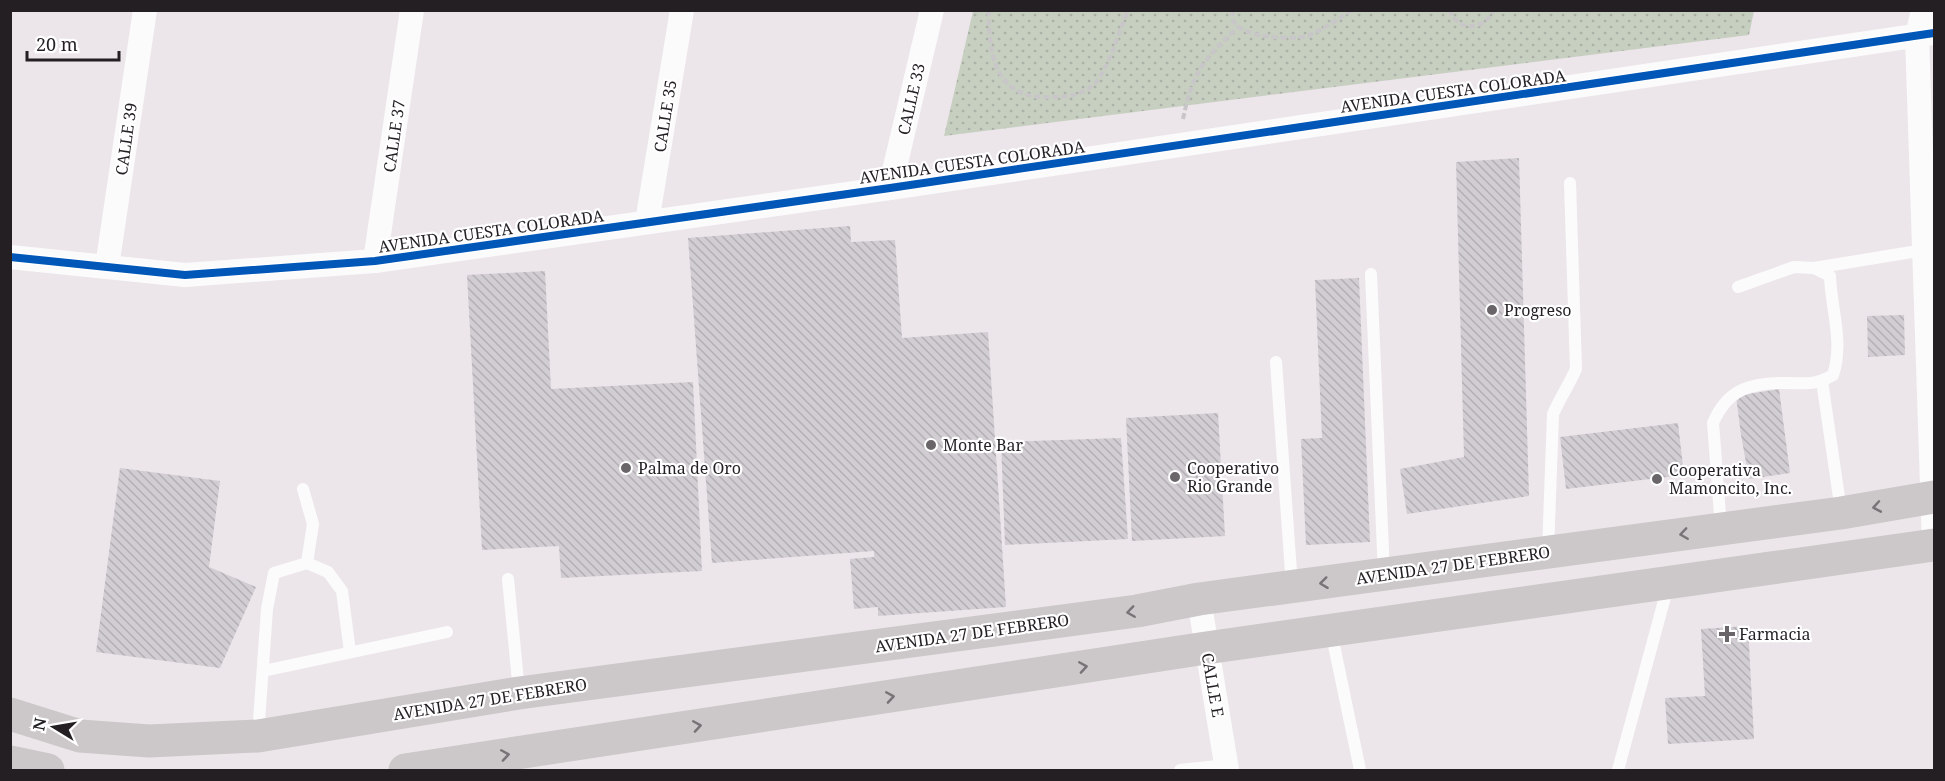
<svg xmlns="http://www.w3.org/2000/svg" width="1945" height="781" viewBox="0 0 1945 781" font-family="'Noto Serif',serif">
	<defs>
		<pattern id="grass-dots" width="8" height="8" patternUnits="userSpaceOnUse" patternTransform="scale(1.5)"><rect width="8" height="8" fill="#c7cfc1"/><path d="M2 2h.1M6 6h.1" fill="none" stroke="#abb1a6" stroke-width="1.8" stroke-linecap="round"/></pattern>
		<pattern id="building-back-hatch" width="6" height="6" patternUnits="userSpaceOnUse" patternTransform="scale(1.5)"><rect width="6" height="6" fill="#d1cdd2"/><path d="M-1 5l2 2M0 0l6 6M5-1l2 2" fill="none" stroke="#b3b0b4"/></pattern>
	</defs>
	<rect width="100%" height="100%" fill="#ece6eb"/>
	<!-- grass -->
	<polygon fill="url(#grass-dots)" points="973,11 973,10 1754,11 1749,35 944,136"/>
	<!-- building -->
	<g fill="url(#building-back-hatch)">
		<polygon points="1519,158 1529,496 1407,514 1400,469 1464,457 1456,162"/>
		<polygon points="850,226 851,242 895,240 902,338 988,332 1006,607 878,616 878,607 854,609 850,559 874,557 874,551 712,563 688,238"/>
		<polygon points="545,271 551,389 693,382 702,571 561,578 559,546 482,550 467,275"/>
		<polygon points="1359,278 1370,542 1306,545 1301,439 1322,438 1315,280"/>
		<polygon points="1904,315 1905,355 1868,357 1867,316"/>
		<polygon points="1779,389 1790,473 1749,479 1741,435 1736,396"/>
		<polygon points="1218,413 1225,536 1132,541 1126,418"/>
		<polygon points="1678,423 1684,475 1566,489 1560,437"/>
		<polygon points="1121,438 1128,539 1005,545 1001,442"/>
		<polygon points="120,468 220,481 209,567 256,587 220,668 96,652"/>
		<polygon points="1748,626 1754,739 1668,744 1665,698 1705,696 1701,629"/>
	</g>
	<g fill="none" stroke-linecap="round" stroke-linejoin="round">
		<!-- path -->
		<g stroke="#c8c6c8" stroke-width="4" stroke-dasharray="6 3" stroke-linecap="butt">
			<path d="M989,10C988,20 989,29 990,38C994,78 1012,100 1054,97C1069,97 1085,94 1096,82C1109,67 1120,29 1128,10"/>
			<path d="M1233,10C1233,12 1232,18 1233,20C1240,38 1291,40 1307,36C1318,33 1341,17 1352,10"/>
			<path d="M1449,10C1459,33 1484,30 1494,10"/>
			<path d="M1183,119C1193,71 1204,59 1238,27"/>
		</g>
		<!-- lane -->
		<g stroke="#fcfbfc" stroke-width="12">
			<polyline points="1814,268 1924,250"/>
			<polyline points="1371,274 1384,574"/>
			<polyline points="1276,362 1292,586"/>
			<polyline points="1822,381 1841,511"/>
			<path d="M1721,528L1713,423C1727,390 1749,383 1784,383C1805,383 1814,386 1833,375C1844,342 1831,309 1830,276L1814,268L1794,267L1738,287"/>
			<path d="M1548,551L1553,414C1560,398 1569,385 1576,369L1570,183"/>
			<polyline points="307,563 328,572 342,591 350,652"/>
			<polyline points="508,579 519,691"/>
			<polyline points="1331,631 1360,770"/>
			<polyline points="263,671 447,632"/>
			<polyline points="258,735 267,609 274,573 307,563 313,524 303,489"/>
			<polyline points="1180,770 1227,765"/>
			<polyline points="1618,770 1668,586"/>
		</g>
		<!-- street -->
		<g stroke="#fcfbfc" stroke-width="24">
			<polyline points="1923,10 1917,36 1934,545"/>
			<polyline points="890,188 932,10"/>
			<polyline points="647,222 682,10"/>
			<polyline points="10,257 185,275 375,261 890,188 1934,33"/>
			<polyline points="375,261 412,10"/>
			<polyline points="107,267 145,10"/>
			<polyline points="1199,599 1227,770"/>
		</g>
		<!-- primary -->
		<g stroke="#ccc7c8" stroke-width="33">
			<polyline points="10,714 80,736 149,741 258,736 519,693 1137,611 1199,599 1841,513 1934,497"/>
			<polyline points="10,762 48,770"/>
			<polyline points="405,770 1206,648 1934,545"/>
		</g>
		<defs>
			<polyline id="cycleway" points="10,257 185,275 375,261 890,188 1934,33"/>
		</defs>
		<!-- cycleway casing -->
		<use href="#cycleway" stroke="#fff" stroke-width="11"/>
		<!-- cycleway -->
		<use href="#cycleway" stroke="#0057b8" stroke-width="8"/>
	</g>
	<!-- one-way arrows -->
	<defs><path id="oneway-chevron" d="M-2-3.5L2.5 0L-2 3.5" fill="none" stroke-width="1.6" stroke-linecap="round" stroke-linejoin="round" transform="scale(1.5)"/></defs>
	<g stroke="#787376">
		<use href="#oneway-chevron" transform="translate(1877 507) rotate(170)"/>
		<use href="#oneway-chevron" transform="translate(1684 534) rotate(172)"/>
		<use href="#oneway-chevron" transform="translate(1324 583) rotate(173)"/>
		<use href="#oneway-chevron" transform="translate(1131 612) rotate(172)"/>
		<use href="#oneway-chevron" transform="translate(1083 667) rotate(-9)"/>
		<use href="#oneway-chevron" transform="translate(890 697) rotate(-9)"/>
		<use href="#oneway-chevron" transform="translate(697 726) rotate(-9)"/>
		<use href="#oneway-chevron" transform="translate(505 755) rotate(-9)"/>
	</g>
	<!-- markers -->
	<g fill="#696569" stroke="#fff" stroke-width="2">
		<circle cx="1492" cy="310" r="6"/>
		<circle cx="931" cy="445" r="6"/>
		<circle cx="626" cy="468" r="6"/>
		<circle cx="1175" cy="477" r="6"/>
		<circle cx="1657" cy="479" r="6"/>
		<path d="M1724 625h6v6h6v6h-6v6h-6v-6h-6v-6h6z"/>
	</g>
	<g text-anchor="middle" stroke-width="4.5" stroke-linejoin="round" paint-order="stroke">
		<!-- street labels -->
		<g font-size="16" fill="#231f23" stroke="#fff">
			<text transform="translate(1453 91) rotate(-8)" y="6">AVENIDA CUESTA COLORADA</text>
			<text transform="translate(911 99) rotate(-77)" y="6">CALLE 33</text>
			<text transform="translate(665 116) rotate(-81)" y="6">CALLE 35</text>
			<text transform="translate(394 136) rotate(-82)" y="6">CALLE 37</text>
			<text transform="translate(126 139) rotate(-82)" y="6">CALLE 39</text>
			<text transform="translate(972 162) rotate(-8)" y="6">AVENIDA CUESTA COLORADA</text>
			<text transform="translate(491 231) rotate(-8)" y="6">AVENIDA CUESTA COLORADA</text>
			<text transform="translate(1453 565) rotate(-8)" y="6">AVENIDA 27 DE FEBRERO</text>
			<text transform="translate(972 633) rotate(-8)" y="6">AVENIDA 27 DE FEBRERO</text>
			<text transform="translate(1213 685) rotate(80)" y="6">CALLE E</text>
			<text transform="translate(490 699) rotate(-9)" y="6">AVENIDA 27 DE FEBRERO</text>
		</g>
		<!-- poi labels -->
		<g font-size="16" fill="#231f23" stroke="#fff" text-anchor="start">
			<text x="1504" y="316">Progreso</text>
			<text x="943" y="451">Monte Bar</text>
			<text x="638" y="474">Palma de Oro</text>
			<text x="1187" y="474">Cooperativo<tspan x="1187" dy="18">Rio Grande</tspan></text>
			<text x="1669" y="476">Cooperativa<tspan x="1669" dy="18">Mamoncito, Inc.</tspan></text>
			<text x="1739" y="640">Farmacia</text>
		</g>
	</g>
	<!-- border -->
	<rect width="1945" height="781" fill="none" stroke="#231f23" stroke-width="24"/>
	<!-- north arrow -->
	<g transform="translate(54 727) rotate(281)" stroke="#ffffff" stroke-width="4.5" paint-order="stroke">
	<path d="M0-4.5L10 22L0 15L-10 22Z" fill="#231f23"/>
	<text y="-9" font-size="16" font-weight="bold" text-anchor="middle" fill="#231f23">N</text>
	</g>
	<!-- scale -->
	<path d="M27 51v9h92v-9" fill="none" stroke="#231f23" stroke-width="3"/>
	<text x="36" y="51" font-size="18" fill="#231f23" stroke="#ffffff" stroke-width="4.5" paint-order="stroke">20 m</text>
</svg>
